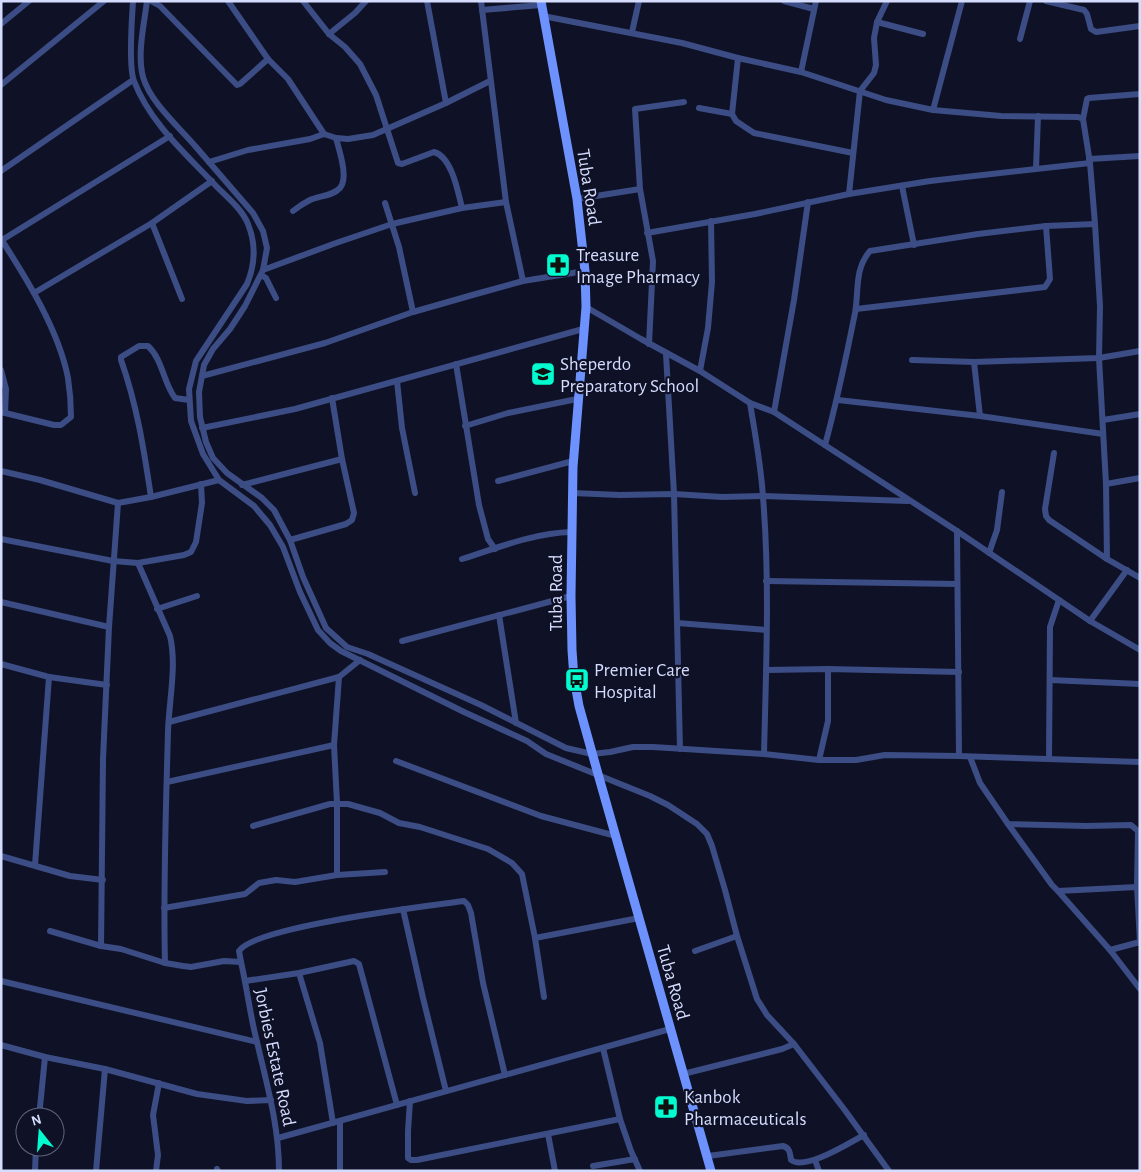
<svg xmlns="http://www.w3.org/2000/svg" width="1141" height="1172" viewBox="0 0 1141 1172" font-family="'Alegreya Sans',sans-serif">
	<rect width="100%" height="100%" fill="#0f1226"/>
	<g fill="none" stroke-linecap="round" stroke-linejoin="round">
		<!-- street -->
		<g stroke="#3b4d84" stroke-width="6">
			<path d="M133,1C132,19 128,66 134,81C150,123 186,154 216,186C227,197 242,209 248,224C256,244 255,265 247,284L196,361L189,389L191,421L203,454L219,480L254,506L270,525L283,547L300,592L318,630L330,643L341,651L464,712L527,741L546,754L650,796L668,805L697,824L707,834L712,846L725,890L737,936L757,999L767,1015L794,1044L844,1109L889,1171"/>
			<path d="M147,1C144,25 137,54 143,77C150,102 179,127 196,147C215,169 234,191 253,213L263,231L267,248L263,270L245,306L230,329L213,349L204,365L199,392L200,417L206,442L213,458L227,473L262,498L274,510L290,540L303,577L326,628L347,647L368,654L481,705L566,748L592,754L610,752L633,747H653L764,754L819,760H856L885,755L959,756L1140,762"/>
			<polyline points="151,1 160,6 237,85 240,84 268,59"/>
			<polyline points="228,1 268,59 288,79 324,134"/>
			<path d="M303,1L329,34L345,47L360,64L376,95L398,163L402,164L434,152C452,157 458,192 462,208"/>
			<polyline points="427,1 446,103"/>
			<polyline points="481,1 506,202 523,281"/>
			<polyline points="784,1 814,9"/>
			<polyline points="1046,1 1084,10 1087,14 1091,29 1096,32 1140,26"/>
			<polyline points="482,10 541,5"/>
			<polyline points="543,16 682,43 738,58 801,72 886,100 933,110 1001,116 1078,117 1083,119 1090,163 1095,224 1100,306 1099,358 1106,484 1107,559"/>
			<polyline points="877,22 923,34"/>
			<polyline points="1,24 29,1"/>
			<polyline points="632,32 639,1"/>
			<polyline points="329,34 355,13 366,1"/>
			<polyline points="1020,39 1030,1"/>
			<polyline points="738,58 732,114 736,121 754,133 853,153"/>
			<polyline points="801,72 816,1"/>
			<polyline points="1,85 104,1"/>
			<polyline points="699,108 732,114"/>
			<polyline points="933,110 962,1"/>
			<polyline points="1083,119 1087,99 1089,98 1140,94"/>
			<polyline points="1089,159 1140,156"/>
			<polyline points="209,162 248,150 310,139 324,134 336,138 348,139 373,135 446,103 490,81"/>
			<polyline points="1036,169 1038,116"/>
			<polyline points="1,171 133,80"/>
			<polyline points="902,186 914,245"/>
			<polyline points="849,194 860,91 874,73 876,65 874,38 877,22 887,1"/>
			<polyline points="577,199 640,189"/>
			<polyline points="385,203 399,247 413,312"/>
			<path d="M293,211C298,207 304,203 310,200C318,196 333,196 340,188C349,178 339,150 336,138"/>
			<polyline points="152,223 182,299"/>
			<polyline points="647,233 755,214 849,194 930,181 1090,163"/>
			<path d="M1,239C27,279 59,331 68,378C70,391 71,405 71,417L61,425H54L1,412"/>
			<polyline points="2,240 170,136"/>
			<polyline points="263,270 336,243 392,224 462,208 506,202"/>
			<polyline points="261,275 266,278 276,298"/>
			<polyline points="34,293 152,223 212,181"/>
			<polyline points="586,307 641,339 700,371 750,403 774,412 957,531 1090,621 1140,650"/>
			<polyline points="856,309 1045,287 1050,279 1046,226"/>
			<polyline points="649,344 653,261 640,189 635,109 684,102"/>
			<polyline points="666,354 674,494 680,749"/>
			<polyline points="912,360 974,362 1099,358 1140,351"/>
			<polyline points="974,362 980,416"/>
			<polyline points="456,364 479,505 488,539 495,549"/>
			<polyline points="1,370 6,389 5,413"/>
			<polyline points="700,371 708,328 712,282 711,221"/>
			<polyline points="202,376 325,343 413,312 476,294 523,281 585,271"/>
			<polyline points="397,381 402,428 415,493"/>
			<polyline points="838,400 980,416 1103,434"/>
			<path d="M750,403C755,434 761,465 763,497C770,582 766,669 764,754"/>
			<polyline points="774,412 794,300 808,202"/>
			<polyline points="1103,420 1140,414"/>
			<polyline points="465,426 508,413 577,399"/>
			<polyline points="202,428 295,409 583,329"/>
			<path d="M825,445C837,401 846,358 855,313C859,292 854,269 870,251L978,234L1046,226L1095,224"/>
			<polyline points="1054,453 1045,509 1046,516 1049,520 1107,559 1140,578"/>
			<polyline points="1,471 40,480 118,503 151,497 219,480"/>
			<polyline points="498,481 573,461"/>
			<polyline points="1106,484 1140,478"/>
			<polyline points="242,485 342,459"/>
			<polyline points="572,493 620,495 674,494 722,497 763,496 908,501"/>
			<path d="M151,497C144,450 137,405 121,360V357L139,346H148C163,360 163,382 175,398L189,400"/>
			<polyline points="957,531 959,756"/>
			<polyline points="1,539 113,561 138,563 184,555 191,552 196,542 202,503 201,484"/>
			<polyline points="290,540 346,524 352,520 354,513 342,459 332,398"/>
			<polyline points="989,553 997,530 1002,492"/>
			<path d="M462,559C497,548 534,533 571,532"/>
			<path d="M138,563L170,636C177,665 169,701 168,731C166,808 163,885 165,963"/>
			<polyline points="766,581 957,584"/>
			<polyline points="1,602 109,627"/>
			<polyline points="157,609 197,596"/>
			<polyline points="499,615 516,723"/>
			<polyline points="1090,621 1127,570"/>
			<polyline points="677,623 766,630"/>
			<polyline points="402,641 571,596"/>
			<polyline points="1,664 49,677 107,685"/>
			<polyline points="766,670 828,669 959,672"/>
			<polyline points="1050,680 1140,684"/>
			<polyline points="169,722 339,677 360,660"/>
			<polyline points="970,757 980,783 1008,824 1086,826 1131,825 1138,831 1137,887 1140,942 1110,950"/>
			<polyline points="1049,759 1050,627 1059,600"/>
			<polyline points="819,760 828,721 828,669"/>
			<polyline points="396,761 541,816 616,836"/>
			<polyline points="167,782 334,745"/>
			<polyline points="1008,824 1052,885 1058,891 1137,887"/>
			<polyline points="253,826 330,804 348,804 380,813 399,823 420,827 488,849 512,863 522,874 535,938 639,918"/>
			<polyline points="1,856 70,876 103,880"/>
			<polyline points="35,865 49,677"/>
			<polyline points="337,875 337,803 334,745 339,677"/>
			<polyline points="1058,891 1110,950 1140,989"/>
			<polyline points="164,908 245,894 259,883 276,880 295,882 337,875 385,872"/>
			<polyline points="403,909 423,998 446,1091"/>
			<polyline points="50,931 101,946 121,949 165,963 183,966 191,967 224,961 241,962"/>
			<polyline points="535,938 544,997"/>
			<polyline points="101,946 103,759 109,627 118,503"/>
			<polyline points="695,951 737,936"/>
			<polyline points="299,973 320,1043 333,1123"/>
			<polyline points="1,981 257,1042"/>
			<polyline points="245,981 299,973 354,961 359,964 397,1105"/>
			<polyline points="1,1045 45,1057 105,1069 197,1094 247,1101 271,1100"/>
			<polyline points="603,1048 620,1119 631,1151 640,1171"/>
			<polyline points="683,1074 782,1049 794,1044"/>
			<polyline points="410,1101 408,1131 408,1158 411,1160 417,1160 620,1119"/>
			<polyline points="39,1117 45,1057"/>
			<polyline points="340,1121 340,1171"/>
			<polyline points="548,1134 555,1171"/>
			<polyline points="278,1138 670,1029"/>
			<path d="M708,1156L783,1146C790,1148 790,1153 791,1160C805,1171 849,1143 864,1135"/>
			<polyline points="815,1160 819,1171"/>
			<polyline points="593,1166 635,1159"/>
			<polyline points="217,1169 218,1171"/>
			<polyline points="35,1171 36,1147"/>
			<polyline points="96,1171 105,1069"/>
			<polyline points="156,1171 158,1155 153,1115 159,1083"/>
			<path d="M279,1171C279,1126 267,1085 257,1042C250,1015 247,988 241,962L239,951C255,926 429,906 464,901L468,905L471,913L483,983L505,1075"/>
		</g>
		<!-- secondary -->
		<polyline stroke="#6d92fd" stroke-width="9" points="541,1 577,199 585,271 586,307 573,467 571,596 572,650 574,678 579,706 598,774 711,1171"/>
	</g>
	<!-- icons -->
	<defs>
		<symbol id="pharmacy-square" viewBox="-11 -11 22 22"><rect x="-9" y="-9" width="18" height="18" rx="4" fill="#03fccf" stroke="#0f1226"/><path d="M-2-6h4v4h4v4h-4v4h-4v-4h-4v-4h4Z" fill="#111"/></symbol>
		<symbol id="school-square" viewBox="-11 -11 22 22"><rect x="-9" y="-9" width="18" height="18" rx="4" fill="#03fccf" stroke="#0f1226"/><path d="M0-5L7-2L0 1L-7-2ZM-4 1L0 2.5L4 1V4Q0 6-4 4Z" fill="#111"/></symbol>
		<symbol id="bus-square" viewBox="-11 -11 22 22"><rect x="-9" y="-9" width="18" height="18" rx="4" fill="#03fccf" stroke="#0f1226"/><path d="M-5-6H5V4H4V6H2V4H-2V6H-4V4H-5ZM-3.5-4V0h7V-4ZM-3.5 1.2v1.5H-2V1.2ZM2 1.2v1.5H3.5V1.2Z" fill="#111"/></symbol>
	</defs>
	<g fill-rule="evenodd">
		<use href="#pharmacy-square" x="544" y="251" width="28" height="28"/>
		<use href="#school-square" x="529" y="360" width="28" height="28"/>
		<use href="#bus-square" x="563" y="666" width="28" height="28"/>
		<use href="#pharmacy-square" x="652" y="1093" width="28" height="28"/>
	</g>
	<g text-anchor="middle" stroke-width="4.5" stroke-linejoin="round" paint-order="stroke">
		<!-- street labels -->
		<g font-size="19" fill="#d5dcfe" stroke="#0f1226">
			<text transform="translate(590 187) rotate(81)" y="7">Tuba Road</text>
			<text transform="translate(555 593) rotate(-90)" y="7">Tuba Road</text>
			<text transform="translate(674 982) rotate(74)" y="7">Tuba Road</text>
			<text transform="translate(276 1057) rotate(78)" y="7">Jorbies Estate Road</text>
		</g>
		<!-- poi labels -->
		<g font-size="19" fill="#d5dcfe" stroke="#0f1226" text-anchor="start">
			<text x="576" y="261">Treasure<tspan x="576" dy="22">Image Pharmacy</tspan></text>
			<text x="560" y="370">Sheperdo<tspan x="560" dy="22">Preparatory School</tspan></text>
			<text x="594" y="676">Premier Care<tspan x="594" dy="22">Hospital</tspan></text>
			<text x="684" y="1103">Kanbok<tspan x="684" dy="22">Pharmaceuticals</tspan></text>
		</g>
	</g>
	<!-- border -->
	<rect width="1141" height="1172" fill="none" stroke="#d5dcfe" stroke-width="5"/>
	<!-- north arrow -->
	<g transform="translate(40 1132) rotate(343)"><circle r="24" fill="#0f1226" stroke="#5e637c"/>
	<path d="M0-4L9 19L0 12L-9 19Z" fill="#03fccf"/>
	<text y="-8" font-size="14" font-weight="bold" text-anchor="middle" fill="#d5dcfe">N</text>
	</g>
</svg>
